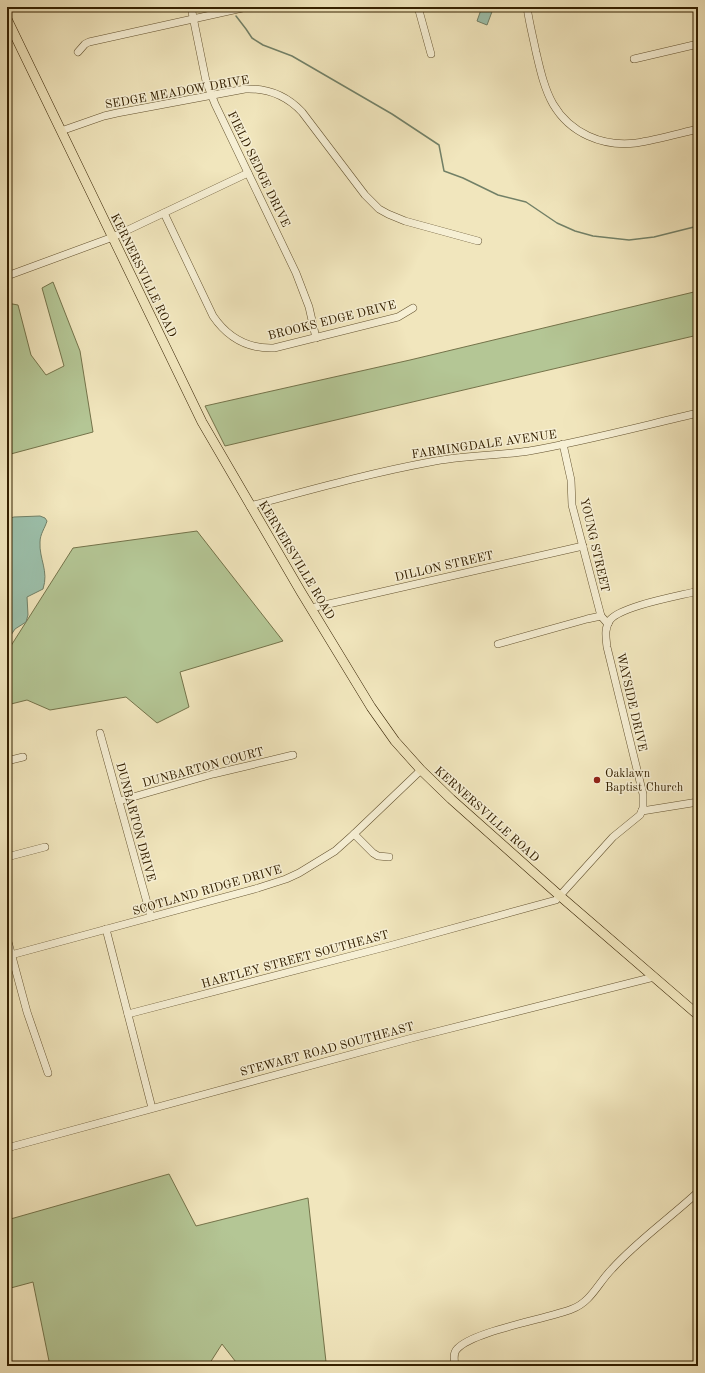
<svg xmlns="http://www.w3.org/2000/svg" width="705" height="1373" viewBox="0 0 705 1373" font-family="'Old Standard TT',serif">
	<rect width="100%" height="100%" fill="#f1e6bd"/>
	<filter id="stains"><feTurbulence type="fractalNoise" baseFrequency=".005" numOctaves="4"/><feColorMatrix values="0 0 0 0 .2 0 0 0 0 .09 0 0 0 0 .02 0 0 0 .5 -.17"/></filter>
	<radialGradient id="worn" r=".72"><stop offset=".6" stop-color="#630" stop-opacity="0"/><stop offset="1" stop-color="#630" stop-opacity=".3"/></radialGradient>
	<!-- green -->
	<g fill="#b4c695" stroke="#74734a">
		<polygon points="53,282 80,351 93,432 7,455 7,303 18,305 31,355 46,375 64,366 42,288"/>
		<polygon points="698,291 698,335 225,446 205,406 410,360"/>
		<polygon points="197,531 283,641 180,672 189,707 157,723 126,697 50,710 27,700 7,705 7,652 73,548"/>
		<polygon points="169,1174 196,1226 308,1198 326,1362 317,1366 239,1366 222,1344 208,1366 50,1366 33,1282 7,1289 7,1220"/>
	</g>
	<!-- water -->
	<g fill="#9cc0ab" stroke="#728067">
		<polygon points="482,7 490,7 493,9 487,25 477,21"/>
		<path d="M40,516L45,518L47,521C45,528 40,534 40,542C39,559 49,571 43,589L27,597L28,615L26,622L15,629L7,641V519L14,517Z"/>
	</g>
	<g fill="none" stroke-linecap="round" stroke-linejoin="round">
		<!-- stream -->
		<polyline stroke="#728067" stroke-width="1.5" points="236,16 246,29 252,38 263,45 292,56 392,114 439,145 444,171 463,178 498,195 526,202 557,223 575,231 593,236 629,240 654,237 698,226"/>
		<defs>
			<g id="minor">
				<polyline points="191,7 206,81 215,104 296,273 309,307 316,338"/>
				<polyline points="418,7 431,54"/>
				<path d="M527,7C529,22 533,37 536,52C540,69 544,88 553,104C570,133 602,147 636,143C656,140 677,134 698,129"/>
				<polyline points="78,52 85,44 89,42 247,7"/>
				<polyline points="634,59 698,44"/>
				<path d="M61,131L104,116L117,113L245,89C268,88 286,95 302,112L365,195L379,209L388,214L405,221L478,241"/>
				<path d="M164,213L213,316C228,338 248,349 274,348L398,317L413,308"/>
				<polyline points="7,276 113,237 248,173"/>
				<polyline points="563,444 571,480 572,505 601,616 608,624"/>
				<path d="M250,506C310,490 370,473 430,462C463,455 496,456 529,451C586,441 642,426 698,413"/>
				<polyline points="311,608 583,546"/>
				<polyline points="498,644 587,619 601,616"/>
				<polyline points="100,733 151,917"/>
				<polyline points="7,761 23,757"/>
				<polyline points="119,801 213,774 293,755"/>
				<polyline points="642,811 698,802"/>
				<polyline points="354,834 373,853 378,856 389,857"/>
				<polyline points="7,857 45,847"/>
				<polyline points="106,929 152,1108"/>
				<polyline points="7,938 27,1012 48,1073"/>
				<polyline points="11,955 258,888 286,879 299,873 335,851 354,834 421,770"/>
				<path d="M128,1014L389,946L556,900L613,837L640,815L643,808V794L607,647C606,638 604,628 610,620C621,606 679,596 698,591"/>
				<polyline points="7,1148 412,1038 654,977"/>
				<path d="M455,1366C454,1360 453,1353 457,1349C473,1331 547,1319 572,1309C591,1302 598,1283 612,1269C637,1241 670,1218 698,1192"/>
			</g>
			<polyline id="major" points="7,19 202,422 301,592 371,707 395,741 421,770 451,799 560,896 698,1015"/>
		</defs>
		<!-- minor casing -->
		<use href="#minor" stroke="#63522f" stroke-width="8"/>
		<!-- major casing -->
		<use href="#major" stroke="#342000" stroke-width="10"/>
		<!-- minor -->
		<use href="#minor" stroke="#f6efd4" stroke-width="7"/>
		<!-- major -->
		<use href="#major" stroke="#f1e6bd" stroke-width="9"/>
	</g>
	<!-- markers -->
	<circle fill="#8f2418" stroke="#f6efd4" stroke-width="1.5" cx="597" cy="780" r="4"/>
	<g text-anchor="middle" stroke-width="3" stroke-linejoin="round" paint-order="stroke">
		<!-- street labels -->
		<g font-size="12" fill="#342000" stroke="#f6efd4">
			<text transform="translate(177 92) rotate(-10)" y="4">SEDGE MEADOW DRIVE</text>
			<text transform="translate(259 169) rotate(64)" y="4">FIELD SEDGE DRIVE</text>
			<text transform="translate(144 275) rotate(64)" y="4">KERNERSVILLE ROAD</text>
			<text transform="translate(332 320) rotate(-14)" y="4">BROOKS EDGE DRIVE</text>
			<text transform="translate(484 444) rotate(-8)" y="4">FARMINGDALE AVENUE</text>
			<text transform="translate(595 545) rotate(77)" y="4">YOUNG STREET</text>
			<text transform="translate(297 560) rotate(59)" y="4">KERNERSVILLE ROAD</text>
			<text transform="translate(444 566) rotate(-13)" y="4">DILLON STREET</text>
			<text transform="translate(632 702) rotate(77)" y="4">WAYSIDE DRIVE</text>
			<text transform="translate(203 767) rotate(-15)" y="4">DUNBARTON COURT</text>
			<text transform="translate(487 814) rotate(42)" y="4">KERNERSVILLE ROAD</text>
			<text transform="translate(136 822) rotate(75)" y="4">DUNBARTON DRIVE</text>
			<text transform="translate(207 890) rotate(-16)" y="4">SCOTLAND RIDGE DRIVE</text>
			<text transform="translate(295 959) rotate(-15)" y="4">HARTLEY STREET SOUTHEAST</text>
			<text transform="translate(327 1049) rotate(-15)" y="4">STEWART ROAD SOUTHEAST</text>
		</g>
		<!-- poi labels -->
		<g font-size="12" fill="#342000" stroke="#f6efd4" text-anchor="start">
			<text x="605" y="777">Oaklawn<tspan x="605" dy="14">Baptist Church</tspan></text>
		</g>
	</g>
	<!-- margin -->
	<rect width="705" height="1373" fill="none" stroke="#f1e6bd" stroke-width="24"/>
	<rect x="8" y="8" width="689" height="1357" fill="none" stroke="#342000" stroke-width="2"/>
	<rect x="12" y="12" width="681" height="1349" fill="none" stroke="#342000"/>
	<rect width="100%" height="100%" filter="url(#stains)"/>
	<rect width="100%" height="100%" fill="url(#worn)"/>
</svg>
